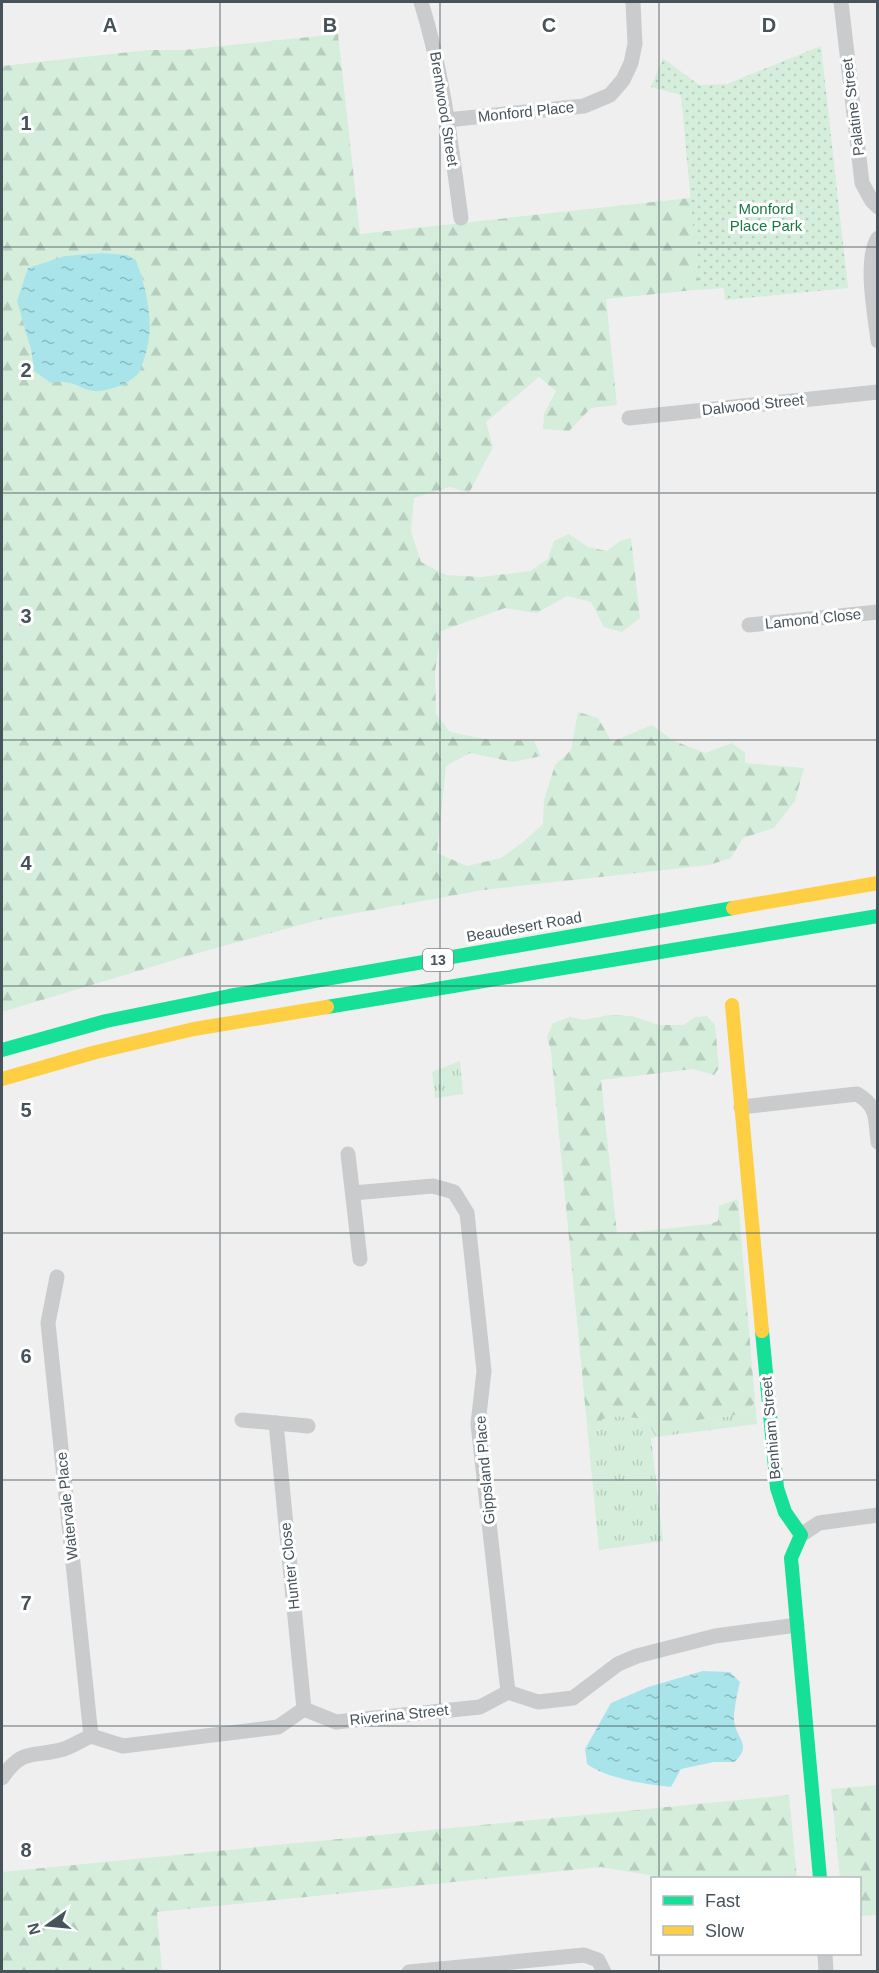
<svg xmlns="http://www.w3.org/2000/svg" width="879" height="1973" viewBox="0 0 879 1973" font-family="Arial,sans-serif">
	<defs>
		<pattern id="grass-tufts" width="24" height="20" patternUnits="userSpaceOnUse" patternTransform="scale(1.5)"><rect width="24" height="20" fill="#d4eedb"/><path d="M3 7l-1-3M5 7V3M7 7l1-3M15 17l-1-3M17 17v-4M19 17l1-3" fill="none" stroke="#b7cebe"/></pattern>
		<pattern id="forest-firs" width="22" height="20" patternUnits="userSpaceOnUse" patternTransform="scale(1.5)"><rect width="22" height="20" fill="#d4eedb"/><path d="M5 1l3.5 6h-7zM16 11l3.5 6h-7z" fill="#b7cebe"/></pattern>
		<pattern id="park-dots" width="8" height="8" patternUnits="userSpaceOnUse" patternTransform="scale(1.5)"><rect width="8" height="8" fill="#d4eedb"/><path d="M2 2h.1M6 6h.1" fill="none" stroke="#b7cebe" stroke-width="1.8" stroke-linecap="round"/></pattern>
		<pattern id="water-ripples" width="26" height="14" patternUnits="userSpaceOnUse" patternTransform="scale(1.5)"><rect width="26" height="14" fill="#a9e4eb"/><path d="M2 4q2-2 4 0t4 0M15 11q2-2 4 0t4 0" fill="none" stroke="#8bbbc1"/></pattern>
	</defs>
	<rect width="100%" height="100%" fill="#efefef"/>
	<!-- grass -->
	<g fill="url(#grass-tufts)">
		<polygon points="460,1061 463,1094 435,1098 432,1072"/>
		<path d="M755,1402L757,1424L671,1435C685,1413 722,1422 744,1412C748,1411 752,1406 755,1402Z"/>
		<polygon points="618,1416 646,1419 656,1437 651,1438 663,1541 599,1550 587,1425 597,1431 605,1428 601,1419"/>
	</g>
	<!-- forest -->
	<g fill="url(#forest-firs)" fill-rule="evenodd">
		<path d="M338,34L360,234L690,198L707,181L724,287L606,299L617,405L591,408L569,431L543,429L544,414L556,391L539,377L486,422L493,447L469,493L450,487L414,498L411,531L421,562L446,575L481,577L530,571L548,559L554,541L569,534L588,547L607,551L620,541L631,538L640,618L622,632L604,627L591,602L567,596L537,613L505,608L441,631L435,672L436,714L450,732L485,739L534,741L541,756L513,762L470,753L446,766L437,853L467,866L501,858L523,842L543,824L544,800L555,765L571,750L578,712L598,718L612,742L652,725L672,740L705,753L732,743L745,753V763L804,768L795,801L774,828L743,838L731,858L709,865L483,890L318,920L191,955L2,1012V66L148,50H184ZM102,253L126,255L136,260L144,284L78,385L34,370L26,326L65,256Z"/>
		<path d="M609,1015L632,1016L659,1025H684L695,1017L707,1016L715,1025L719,1068L714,1075L693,1069L601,1080L617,1234L710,1224L718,1221L719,1206L738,1199L755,1402C752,1406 748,1411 744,1412C722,1422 685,1413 671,1435L656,1437L646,1419L618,1416L602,1419L605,1428L596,1431L587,1425L551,1051L547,1037L553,1023L570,1017L584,1020Z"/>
		<polygon points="877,1785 877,1915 860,1916 860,1878 840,1878 831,1789"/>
		<polygon points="789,1795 797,1878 667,1878 601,1867 157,1912 162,1971 2,1972 2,1872"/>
	</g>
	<!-- park -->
	<polygon fill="url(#park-dots)" points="821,46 848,288 725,300 724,288 699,290 681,95 651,87 663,58 699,85 727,84"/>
	<!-- water -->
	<g fill="url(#water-ripples)">
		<path d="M102,253L127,255L136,260C147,291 156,326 144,359C142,364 141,371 137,375C126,385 113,389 99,391C83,393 74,377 51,383L34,371L31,350L17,301L28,268L65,256Z"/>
		<path d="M703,1671L730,1672L740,1682C737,1695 734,1708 734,1720C735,1738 754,1745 734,1762H714L681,1769L671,1787C645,1784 608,1779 587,1764L585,1749L611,1703L648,1687Z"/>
	</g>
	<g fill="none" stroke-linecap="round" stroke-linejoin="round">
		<!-- street -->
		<g stroke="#c9cbcd" stroke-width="15">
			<path d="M421,2C443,72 451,145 461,218"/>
			<polyline points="841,2 862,183 872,201 878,207"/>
			<polyline points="447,120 584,106 610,95 623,80 631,63 635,44 633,2"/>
			<path d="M878,238C864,260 875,314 878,341"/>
			<polyline points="629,418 878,392"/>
			<polyline points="749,625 878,612"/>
			<path d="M741,1107L857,1094C879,1107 875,1119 878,1142"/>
			<polyline points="348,1154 360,1259"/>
			<polyline points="353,1193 433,1186 454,1192 467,1213 484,1371 478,1424 508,1692"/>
			<polyline points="57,1277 48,1323 91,1736"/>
			<polyline points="242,1420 308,1426"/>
			<polyline points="276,1423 304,1709"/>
			<polyline points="801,1535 819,1523 878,1515"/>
			<path d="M2,1778C23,1747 33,1758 64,1749C73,1746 82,1740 91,1736L123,1746L278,1727L304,1709L336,1722L480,1707L508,1692L538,1702L573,1698L618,1664L637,1656L715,1636L797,1625"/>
			<polyline points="825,1954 826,1972"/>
			<polyline points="409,1972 584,1955 598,1960 604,1972"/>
		</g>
		<!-- fast -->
		<g stroke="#16e098" stroke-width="14">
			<polyline points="327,1007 878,916"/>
			<polyline points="2,1050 106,1021 229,996 733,908"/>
			<polyline points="762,1331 777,1488 785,1512 801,1535 791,1558 820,1878"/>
		</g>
		<!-- slow -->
		<g stroke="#ffcf43" stroke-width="14">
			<polyline points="733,908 878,883"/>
			<polyline points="732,1005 762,1331"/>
			<polyline points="2,1079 96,1052 194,1029 327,1007"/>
		</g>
	</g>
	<!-- grid -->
	<path fill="none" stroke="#46535a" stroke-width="1.5" stroke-opacity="0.55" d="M220,2V1972M440,2V1972M659,2V1878M2,247H878M2,493H878M2,740H878M2,986H878M2,1233H878M2,1480H878M2,1726H878M659,1954V1972"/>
	<g text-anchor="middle" stroke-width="6" stroke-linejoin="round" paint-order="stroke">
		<!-- shield labels -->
		<rect fill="#fff" stroke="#7e878c" stroke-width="1.5" x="423" y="949" width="30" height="22" rx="4.5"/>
		<g font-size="14" font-weight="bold" fill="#46535a">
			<text x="438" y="965">13</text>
		</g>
		<!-- street labels -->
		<g font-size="15" fill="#46535a" stroke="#fff">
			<text transform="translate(853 107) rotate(-97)" y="5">Palatine Street</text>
			<text transform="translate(444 109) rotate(81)" y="5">Brentwood Street</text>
			<text transform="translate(526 112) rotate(-6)" y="5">Monford Place</text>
			<text transform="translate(753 405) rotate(-6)" y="5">Dalwood Street</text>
			<text transform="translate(813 619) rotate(-6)" y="5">Lamond Close</text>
			<text transform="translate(524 927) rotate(-10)" y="5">Beaudesert Road</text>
			<text transform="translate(771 1428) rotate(-95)" y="5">Benhiam Street</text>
			<text transform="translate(485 1470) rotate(-95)" y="5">Gippsland Place</text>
			<text transform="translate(67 1506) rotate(-96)" y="5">Watervale Place</text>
			<text transform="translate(290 1566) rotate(-96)" y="5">Hunter Close</text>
			<text transform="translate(399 1715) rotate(-6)" y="5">Riverina Street</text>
		</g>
		<!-- park labels -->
		<g font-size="15" fill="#197940" stroke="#fff">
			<text x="766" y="214">Monford<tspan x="766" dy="17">Place Park</tspan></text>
		</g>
	</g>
	<g font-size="20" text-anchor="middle" font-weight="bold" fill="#46535a" stroke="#fff" stroke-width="6" stroke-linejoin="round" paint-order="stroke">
		<text x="110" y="32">A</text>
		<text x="330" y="32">B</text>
		<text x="549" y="32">C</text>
		<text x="769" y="32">D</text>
		<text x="26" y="130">1</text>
		<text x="26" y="377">2</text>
		<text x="26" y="623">3</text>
		<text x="26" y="870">4</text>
		<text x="26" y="1117">5</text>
		<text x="26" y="1363">6</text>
		<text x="26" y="1610">7</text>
		<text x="26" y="1857">8</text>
	</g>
	<!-- border -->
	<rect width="879" height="1973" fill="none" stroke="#46535a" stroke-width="6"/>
	<!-- legend -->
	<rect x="651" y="1877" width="210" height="78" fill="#ffffff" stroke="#b5babd" stroke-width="1.5"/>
	<rect x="663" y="1896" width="30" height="9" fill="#16e098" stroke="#b5babd" stroke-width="1.5"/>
	<text x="705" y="1907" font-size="18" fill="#46535a">Fast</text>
	<rect x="663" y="1926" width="30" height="9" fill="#ffcf43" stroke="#b5babd" stroke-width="1.5"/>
	<text x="705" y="1937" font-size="18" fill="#46535a">Slow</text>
	<!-- north arrow -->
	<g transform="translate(48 1925) rotate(255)" stroke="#ffffff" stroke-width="4.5" paint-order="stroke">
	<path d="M0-4.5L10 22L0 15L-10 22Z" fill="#46535a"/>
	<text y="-9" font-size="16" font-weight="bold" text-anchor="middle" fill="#46535a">N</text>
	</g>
</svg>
